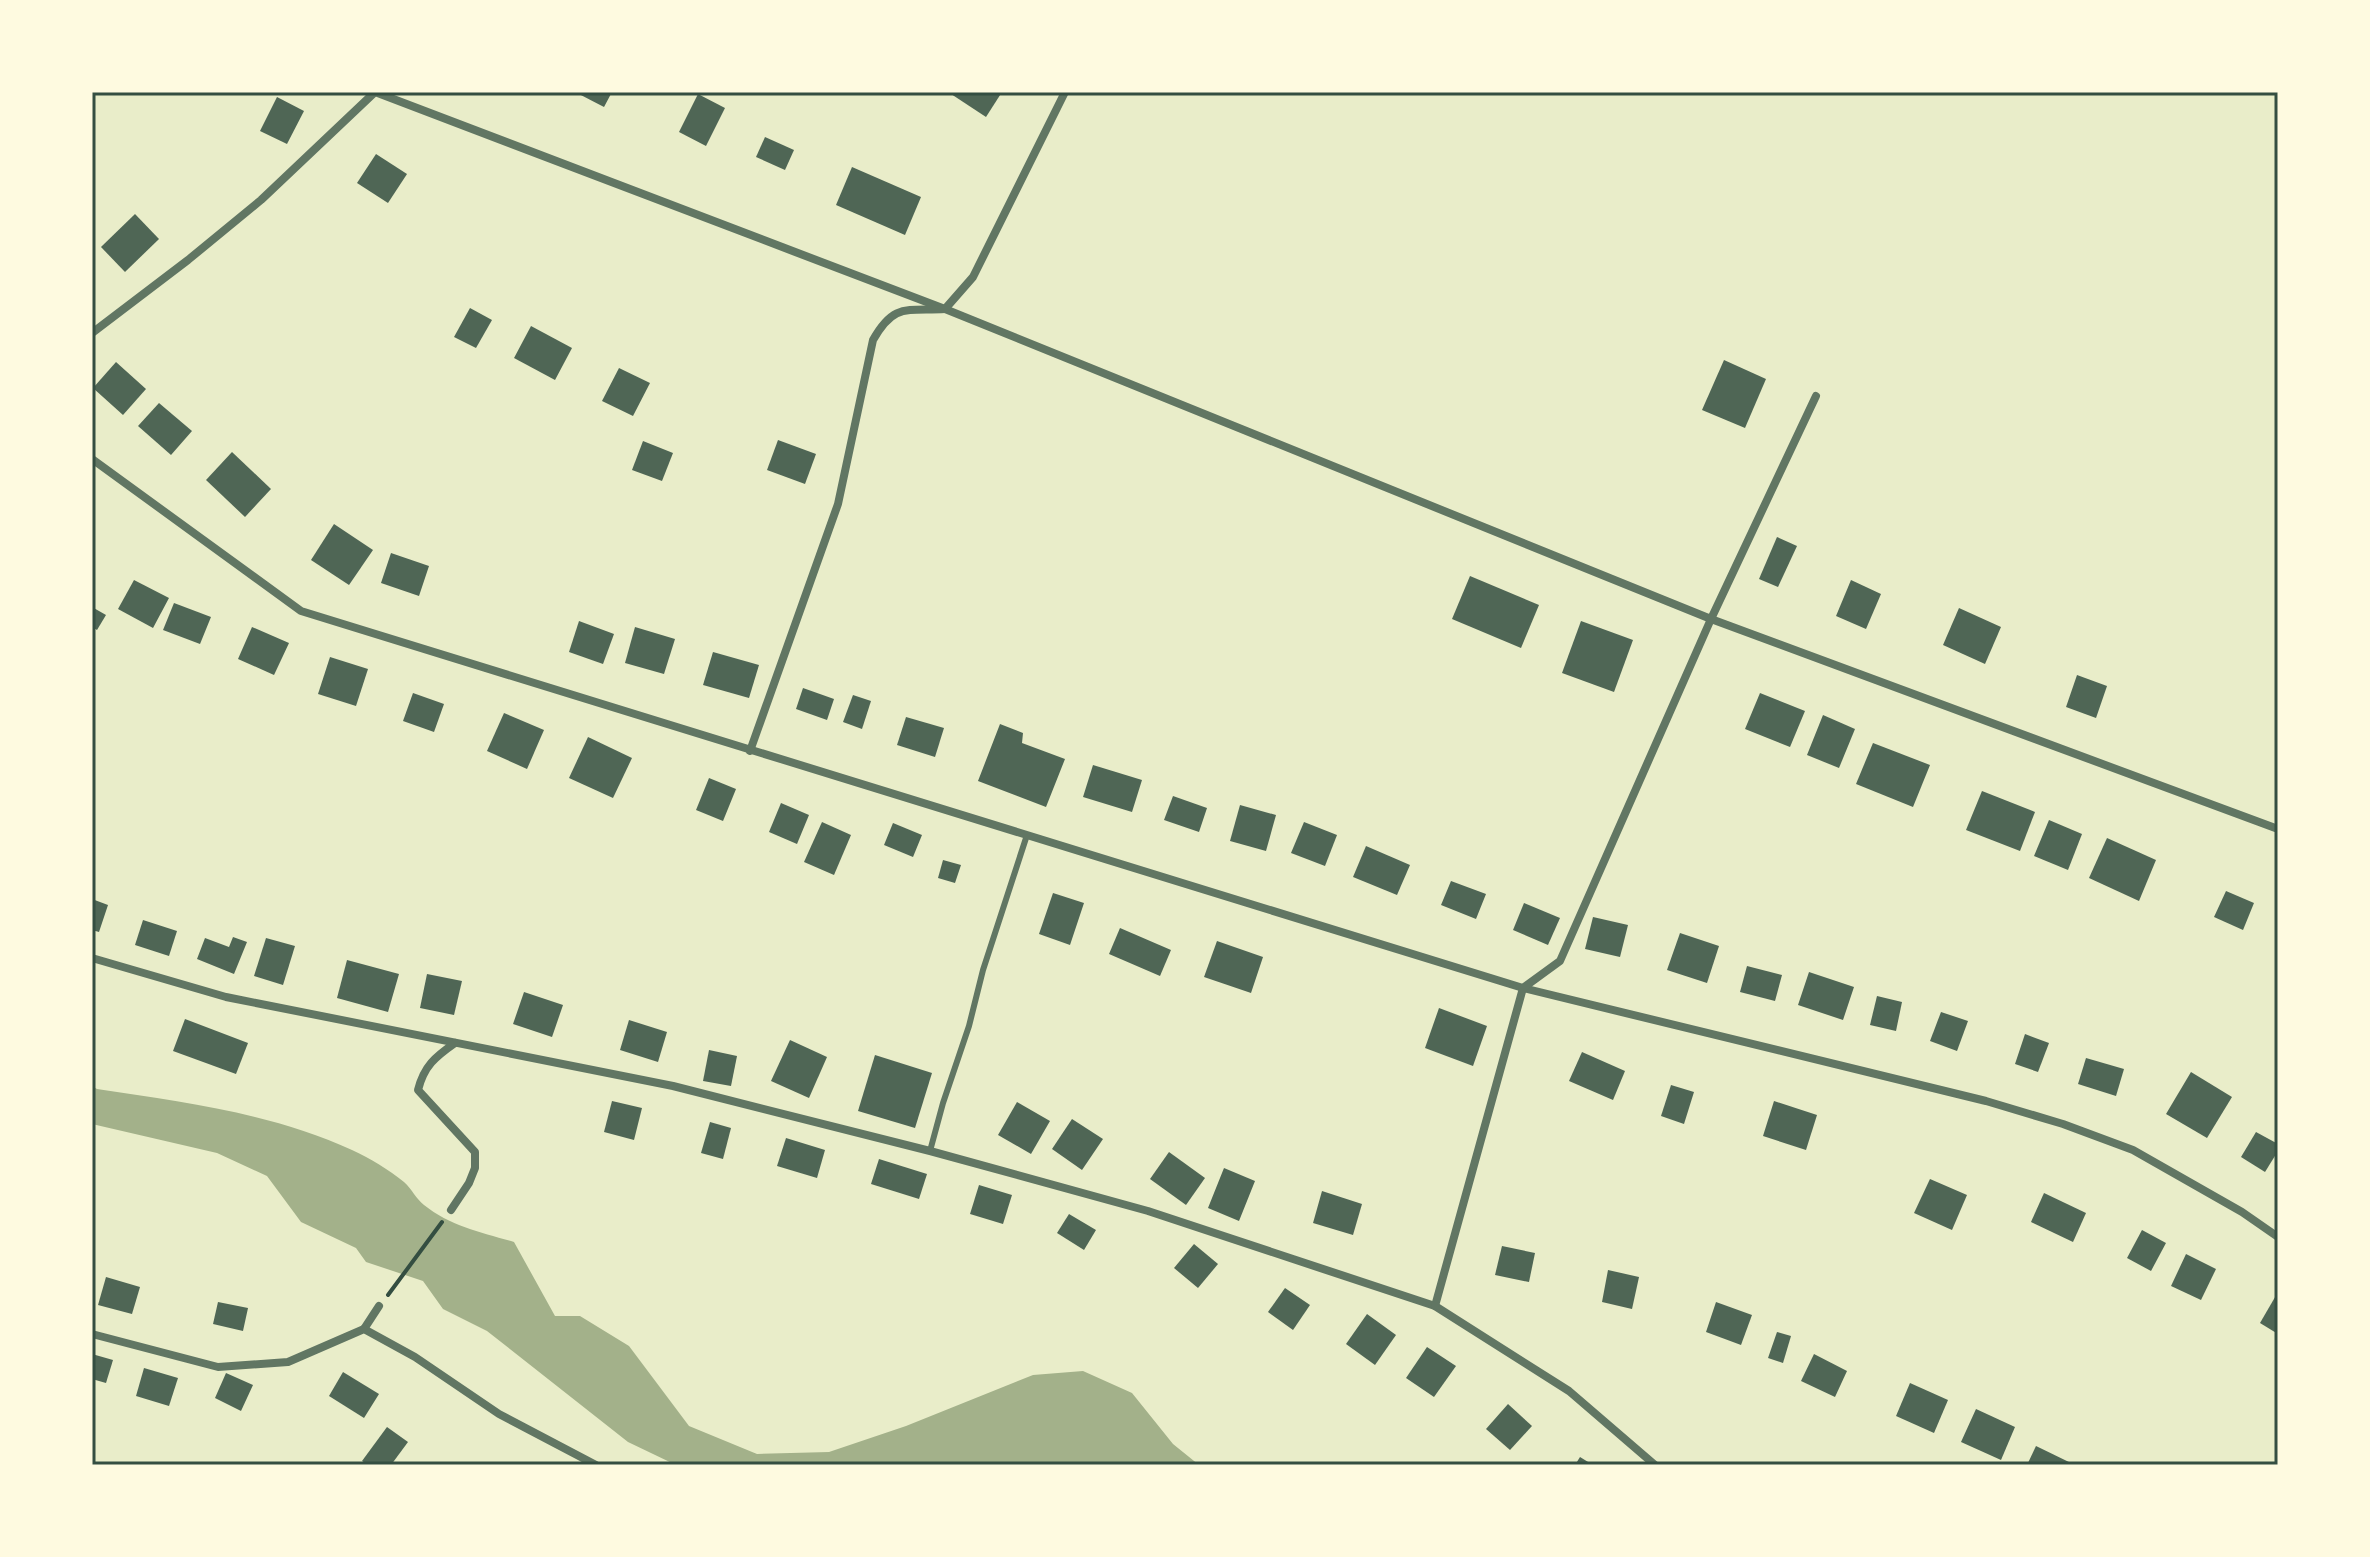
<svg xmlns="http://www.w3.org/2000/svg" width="2370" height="1557" viewBox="0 0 2370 1557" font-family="'PT Sans',sans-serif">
	<rect width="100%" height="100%" fill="#e9edc9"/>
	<!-- water -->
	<path fill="#a3b18a" d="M92,1086L97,1089C184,1102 271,1113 352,1150C370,1158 389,1170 404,1182C412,1189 416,1199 424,1205C450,1226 483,1233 514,1242L555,1316H580L629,1346L689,1426L757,1454L829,1452L906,1426L1033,1375L1083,1371L1132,1393L1173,1444L1199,1465H676L628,1442L487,1331L443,1309L423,1281L366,1262L356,1248L301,1222L267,1176L217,1153L92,1124Z"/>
	<!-- building -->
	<g fill="#4f6655">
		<polygon points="575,92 612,92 604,107"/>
		<polygon points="948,92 1002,92 986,117"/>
		<polygon points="698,94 725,108 706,146 679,132"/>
		<polygon points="277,97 304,111 287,144 260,131"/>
		<polygon points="765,137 794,150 785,170 756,157"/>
		<polygon points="376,154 407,174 388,203 357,183"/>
		<polygon points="852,167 921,197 905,235 836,205"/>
		<polygon points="135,214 159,239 125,272 101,247"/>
		<polygon points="470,308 492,320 476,348 454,337"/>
		<polygon points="531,326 572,348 555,380 514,358"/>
		<polygon points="1724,360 1766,379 1745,428 1702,410"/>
		<polygon points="116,362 146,389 123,415 93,388"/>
		<polygon points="619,368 650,383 633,416 602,401"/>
		<polygon points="159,403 192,431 171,455 138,426"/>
		<polygon points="778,440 816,454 805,484 767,470"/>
		<polygon points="643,441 673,453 662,481 632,470"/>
		<polygon points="232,452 271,489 245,517 206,480"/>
		<polygon points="334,524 373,550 349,585 311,560"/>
		<polygon points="1777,537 1797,546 1778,587 1759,579"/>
		<polygon points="391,553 429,566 419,596 381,583"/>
		<polygon points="1470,576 1539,605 1521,648 1452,619"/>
		<polygon points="134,580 169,598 153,628 118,609"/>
		<polygon points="1851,580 1881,594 1866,629 1836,616"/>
		<polygon points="174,603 211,617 200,644 163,630"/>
		<polygon points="92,607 106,615 97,630 92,627"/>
		<polygon points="1959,608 2001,627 1985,664 1943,645"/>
		<polygon points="579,621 614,634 603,664 569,652"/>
		<polygon points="1581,621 1633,640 1614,692 1562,673"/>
		<polygon points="252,627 289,643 274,675 238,659"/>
		<polygon points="635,627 675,639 664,674 625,663"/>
		<polygon points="713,652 759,665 749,698 703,685"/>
		<polygon points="330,657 368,669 356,706 318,694"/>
		<polygon points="2077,675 2107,686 2096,718 2066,707"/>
		<polygon points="803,688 834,699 827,720 796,709"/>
		<polygon points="413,693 444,704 434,732 403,721"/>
		<polygon points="1760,693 1805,711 1790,747 1745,729"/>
		<polygon points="853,695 871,701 862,729 843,722"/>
		<polygon points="504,713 544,730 527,769 487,751"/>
		<polygon points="1823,715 1855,729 1839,768 1807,755"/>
		<polygon points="906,717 944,728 935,757 897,745"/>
		<polygon points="1000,724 1023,733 1022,743 1065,759 1046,807 978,781"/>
		<polygon points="588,737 632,758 613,798 569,778"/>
		<polygon points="1873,743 1930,765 1913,807 1856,784"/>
		<polygon points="1093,765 1142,780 1132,812 1083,797"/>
		<polygon points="709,778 736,789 723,821 696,810"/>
		<polygon points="1982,791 2035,812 2020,851 1966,830"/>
		<polygon points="1173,796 1207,808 1199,832 1164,820"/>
		<polygon points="781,803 809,815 797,844 769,832"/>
		<polygon points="1240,805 1276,815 1266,851 1230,841"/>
		<polygon points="2049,820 2082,834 2068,870 2034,856"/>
		<polygon points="822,822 851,835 834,875 804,862"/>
		<polygon points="1304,822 1337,835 1325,866 1291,853"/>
		<polygon points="893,823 922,835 913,857 884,845"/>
		<polygon points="2107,838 2156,860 2139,901 2089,878"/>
		<polygon points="1366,846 1410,865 1397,895 1353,877"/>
		<polygon points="943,860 961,865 955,883 938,878"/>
		<polygon points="1451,881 1486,894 1476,919 1441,905"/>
		<polygon points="2226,891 2254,903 2243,930 2214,917"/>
		<polygon points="1053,893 1084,903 1070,945 1039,934"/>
		<polygon points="92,899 108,905 99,932 92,930"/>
		<polygon points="1524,903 1560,918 1548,945 1513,930"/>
		<polygon points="1593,917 1628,925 1620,957 1585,949"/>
		<polygon points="143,920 177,931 169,956 135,945"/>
		<polygon points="1120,928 1171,950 1160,976 1109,954"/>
		<polygon points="1680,933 1719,946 1707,983 1667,970"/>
		<polygon points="233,937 247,942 234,974 197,959 205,938 229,947"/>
		<polygon points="266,938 295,946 283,985 254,976"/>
		<polygon points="1217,941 1263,957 1251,993 1204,977"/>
		<polygon points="347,960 399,974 388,1012 337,998"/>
		<polygon points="1747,966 1782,975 1775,1001 1740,992"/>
		<polygon points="1809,972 1854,987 1843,1020 1798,1005"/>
		<polygon points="427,974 462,981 454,1015 420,1008"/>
		<polygon points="524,992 563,1005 552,1037 513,1024"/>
		<polygon points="1877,996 1902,1002 1896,1031 1870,1025"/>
		<polygon points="1439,1008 1487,1026 1473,1066 1425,1048"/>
		<polygon points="1941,1012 1968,1021 1957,1051 1930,1041"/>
		<polygon points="185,1019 248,1043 236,1074 173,1051"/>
		<polygon points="629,1020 667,1032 658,1062 620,1050"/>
		<polygon points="2025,1034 2049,1043 2038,1072 2015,1064"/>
		<polygon points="790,1040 827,1057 809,1098 771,1081"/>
		<polygon points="709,1050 737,1056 731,1086 703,1081"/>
		<polygon points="1582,1052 1625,1071 1613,1100 1569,1081"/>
		<polygon points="875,1055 932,1073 915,1128 858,1111"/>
		<polygon points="2086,1058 2124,1069 2116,1096 2078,1084"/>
		<polygon points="2191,1072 2232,1097 2207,1138 2166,1114"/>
		<polygon points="1671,1085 1694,1092 1684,1124 1661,1116"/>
		<polygon points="612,1101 642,1108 634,1140 604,1132"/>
		<polygon points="1774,1101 1817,1115 1806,1150 1763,1136"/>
		<polygon points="1017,1102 1050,1121 1031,1154 998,1135"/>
		<polygon points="1072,1119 1103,1139 1082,1170 1052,1149"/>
		<polygon points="710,1122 731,1128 723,1159 701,1153"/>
		<polygon points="2256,1132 2278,1144 2278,1151 2265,1172 2241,1157"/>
		<polygon points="786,1138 825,1150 817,1178 777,1166"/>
		<polygon points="1169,1152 1205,1178 1186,1205 1150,1179"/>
		<polygon points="879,1159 927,1174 919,1199 871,1184"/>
		<polygon points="1224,1168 1255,1181 1239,1221 1208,1208"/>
		<polygon points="1930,1179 1967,1195 1952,1230 1914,1213"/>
		<polygon points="979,1185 1012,1195 1003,1224 970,1214"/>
		<polygon points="1322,1191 1362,1204 1353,1235 1313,1223"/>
		<polygon points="2044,1193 2086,1213 2073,1242 2031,1222"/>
		<polygon points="1069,1214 1096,1230 1084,1250 1057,1233"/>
		<polygon points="2142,1230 2166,1243 2151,1271 2127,1258"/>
		<polygon points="1194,1244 1218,1264 1198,1288 1174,1268"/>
		<polygon points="1502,1246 1535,1253 1529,1282 1495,1275"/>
		<polygon points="2186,1254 2216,1269 2201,1300 2171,1286"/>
		<polygon points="1608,1270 1639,1277 1632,1309 1602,1302"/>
		<polygon points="106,1277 140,1287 132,1314 98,1305"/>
		<polygon points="1285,1288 1310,1305 1293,1330 1268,1312"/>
		<polygon points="2278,1292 2278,1334 2260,1323"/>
		<polygon points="218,1302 248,1308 243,1331 213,1324"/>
		<polygon points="1716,1302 1752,1315 1741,1345 1706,1332"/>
		<polygon points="1367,1314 1396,1335 1375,1365 1346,1344"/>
		<polygon points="1777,1332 1791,1336 1783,1363 1768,1358"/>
		<polygon points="1427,1347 1456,1366 1434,1397 1406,1378"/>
		<polygon points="92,1354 113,1360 106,1383 92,1379"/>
		<polygon points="1814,1354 1847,1371 1835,1397 1801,1381"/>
		<polygon points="144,1368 178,1378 169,1406 136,1396"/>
		<polygon points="343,1372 379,1394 364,1418 329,1396"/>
		<polygon points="226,1373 253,1385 241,1411 215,1398"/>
		<polygon points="1910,1383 1948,1400 1934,1433 1896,1416"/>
		<polygon points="1508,1404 1532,1426 1510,1450 1486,1429"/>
		<polygon points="1976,1409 2015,1427 2001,1460 1961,1442"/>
		<polygon points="387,1427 408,1442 391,1465 368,1465 362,1461"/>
		<polygon points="2036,1446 2071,1463 2070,1465 2027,1465"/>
		<polygon points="1580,1457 1593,1465 1575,1465"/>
	</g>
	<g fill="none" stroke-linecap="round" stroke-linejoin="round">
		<!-- path -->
		<polyline stroke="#344e41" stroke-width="4" points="388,1295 442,1222"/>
		<!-- service -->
		<polyline stroke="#617663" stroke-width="6" points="930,1151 943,1103 969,1026 983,970 1027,835"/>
		<!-- minor -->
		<g stroke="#617663" stroke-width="8">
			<polyline points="375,92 945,309 1711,619 2278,829"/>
			<polyline points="92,333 188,260 261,200 375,92"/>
			<polyline points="92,459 301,611 1523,988 1986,1101 2063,1124 2133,1150 2242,1212 2278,1237"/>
			<path d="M750,751L838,504L873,340C894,303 906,311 945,309L973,277L1065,92"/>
			<polyline points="92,958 226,997 673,1086 930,1151 1148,1211 1435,1306 1569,1391 1655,1465"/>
			<path d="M451,1210L469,1183L475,1168V1152L418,1090C424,1066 435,1057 455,1043"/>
			<polyline points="1435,1306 1523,988 1560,961 1711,619 1816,396"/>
			<polyline points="364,1329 379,1306"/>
			<polyline points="92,1334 218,1367 288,1362 364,1329 415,1357 499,1414 596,1465"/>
		</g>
	</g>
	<!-- border -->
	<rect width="2370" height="1557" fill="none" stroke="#fefae0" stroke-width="188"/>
	<rect x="94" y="94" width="2182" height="1369" fill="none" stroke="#344e41" stroke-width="3"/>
</svg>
